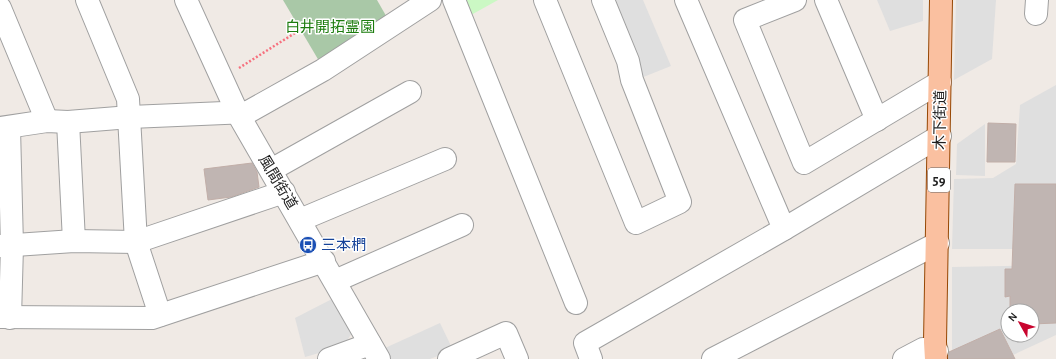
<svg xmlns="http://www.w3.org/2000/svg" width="1056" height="359" viewBox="0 0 1056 359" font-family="'Alegreya Sans','Noto Sans JP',sans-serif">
	<rect width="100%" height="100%" fill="#f0eae5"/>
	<!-- cemetery -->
	<polygon fill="#a9c8a7" points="283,0 377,0 389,21 322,66"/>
	<!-- park -->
	<polygon fill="#cbf8c4" points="463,0 498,0 471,15"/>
	<!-- parking -->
	<g fill="#dfdfdf" fill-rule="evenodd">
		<polygon points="608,0 643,0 671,66 641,78"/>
		<polygon points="877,0 923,0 923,21 890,31"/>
		<polygon points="956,0 996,0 992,59 954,80"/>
		<polygon points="1056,85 1056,184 1015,184 1013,249 952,249 954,179 993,178 1016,164 1020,105"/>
		<polygon points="985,124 985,176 956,175 957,144"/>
		<path d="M1056,265V335L1013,355L1000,329L952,351V267ZM1008,311H1032V335H1008Z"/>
		<polygon points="332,299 353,331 344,346 305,357 295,318"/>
		<polygon points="440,323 453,350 430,359 391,359 385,348"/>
	</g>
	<!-- building -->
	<g fill="#c0b5b2" stroke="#c1aea8">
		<polygon points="988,123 1016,124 1015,162 987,162"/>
		<polygon points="252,163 257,172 259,187 231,197 208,200 204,169"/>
		<polygon points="1015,184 1056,184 1056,323 1032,324 1032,311 1010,311 1010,296 1005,297 1005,269 1012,269"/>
		<polygon points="1000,329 1015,359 948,359 949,352"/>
	</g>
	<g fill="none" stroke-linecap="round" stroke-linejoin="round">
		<defs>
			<g id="minor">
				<polyline points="87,0 128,99 136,242 160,315"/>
				<polyline points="186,0 238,114 379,359"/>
				<polyline points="454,0 576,303"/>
				<polyline points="545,0 636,223 680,202 632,80 628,61 603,0"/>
				<polyline points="686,0 784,229"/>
				<polyline points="795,0 745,20 804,163 940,82"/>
				<polyline points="826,0 877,120"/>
				<polyline points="0,8 47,121"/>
				<polyline points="1036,14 1037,0"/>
				<polyline points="68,122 74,241"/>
				<polyline points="0,128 47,121 68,122 130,117 248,112 323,70 430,0"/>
				<polyline points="9,128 12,246 10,318"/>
				<polyline points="271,170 410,92"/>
				<polyline points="300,220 445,159"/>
				<polyline points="0,246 74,241 136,242 284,192"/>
				<polyline points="335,281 462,225"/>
				<polyline points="0,317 152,318 324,261"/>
				<polyline points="329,359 370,344"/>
				<polyline points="449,359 506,333 517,359"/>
				<polyline points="591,359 585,343 784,229 940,136"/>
				<polyline points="713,359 938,243"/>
				<polyline points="904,359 923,349 937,351"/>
			</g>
			<polyline id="major" points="936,359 935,342 941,0"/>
		</defs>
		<!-- minor casing -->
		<use href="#minor" stroke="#a0a0a0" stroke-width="24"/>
		<!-- major casing -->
		<use href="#major" stroke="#964704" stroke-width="24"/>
		<!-- path -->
		<polyline stroke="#f6707e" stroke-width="2.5" stroke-dasharray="2 2" stroke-linecap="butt" points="239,68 295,33"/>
		<!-- minor -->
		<use href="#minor" stroke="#fff" stroke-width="22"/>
		<!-- major -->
		<use href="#major" stroke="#fac0a0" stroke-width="22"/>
	</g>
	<!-- icons -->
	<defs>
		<symbol id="bus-disc" viewBox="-11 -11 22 22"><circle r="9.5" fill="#1a4fb4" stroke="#fff"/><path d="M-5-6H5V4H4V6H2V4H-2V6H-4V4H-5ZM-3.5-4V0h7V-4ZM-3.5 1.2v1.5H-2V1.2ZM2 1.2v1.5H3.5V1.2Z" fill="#fff"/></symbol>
	</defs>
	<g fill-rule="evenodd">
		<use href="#bus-disc" x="298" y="235" width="20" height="20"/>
	</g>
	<g text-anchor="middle" stroke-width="3" stroke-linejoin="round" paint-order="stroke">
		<!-- shield labels -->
		<rect fill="#fff" stroke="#626262" stroke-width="1" x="928" y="168" width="22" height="24" rx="3"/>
		<g font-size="14" font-weight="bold" fill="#1f1f1f">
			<text x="939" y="185">59</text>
		</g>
		<!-- park labels -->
		<g font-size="15" fill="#1c7c0e" stroke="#fff">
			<text x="330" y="32">白井開拓霊園</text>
		</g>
		<!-- street labels -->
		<g font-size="15" fill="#1f1f1f" stroke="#fff">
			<text transform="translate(940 120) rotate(-89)" y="5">木下街道</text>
			<text transform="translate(278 182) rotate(59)" y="5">風間街道</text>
		</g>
		<!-- transit labels -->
		<g font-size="15" fill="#164399" stroke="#fff" text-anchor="start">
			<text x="321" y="250">三本椚</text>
		</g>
	</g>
	<!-- north arrow -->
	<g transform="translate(1020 323) rotate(309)"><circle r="19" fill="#ffffff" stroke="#a5a5a5"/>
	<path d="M0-3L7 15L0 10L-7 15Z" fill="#c9052f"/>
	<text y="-6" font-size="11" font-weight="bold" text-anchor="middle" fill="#1f1f1f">N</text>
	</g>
</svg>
